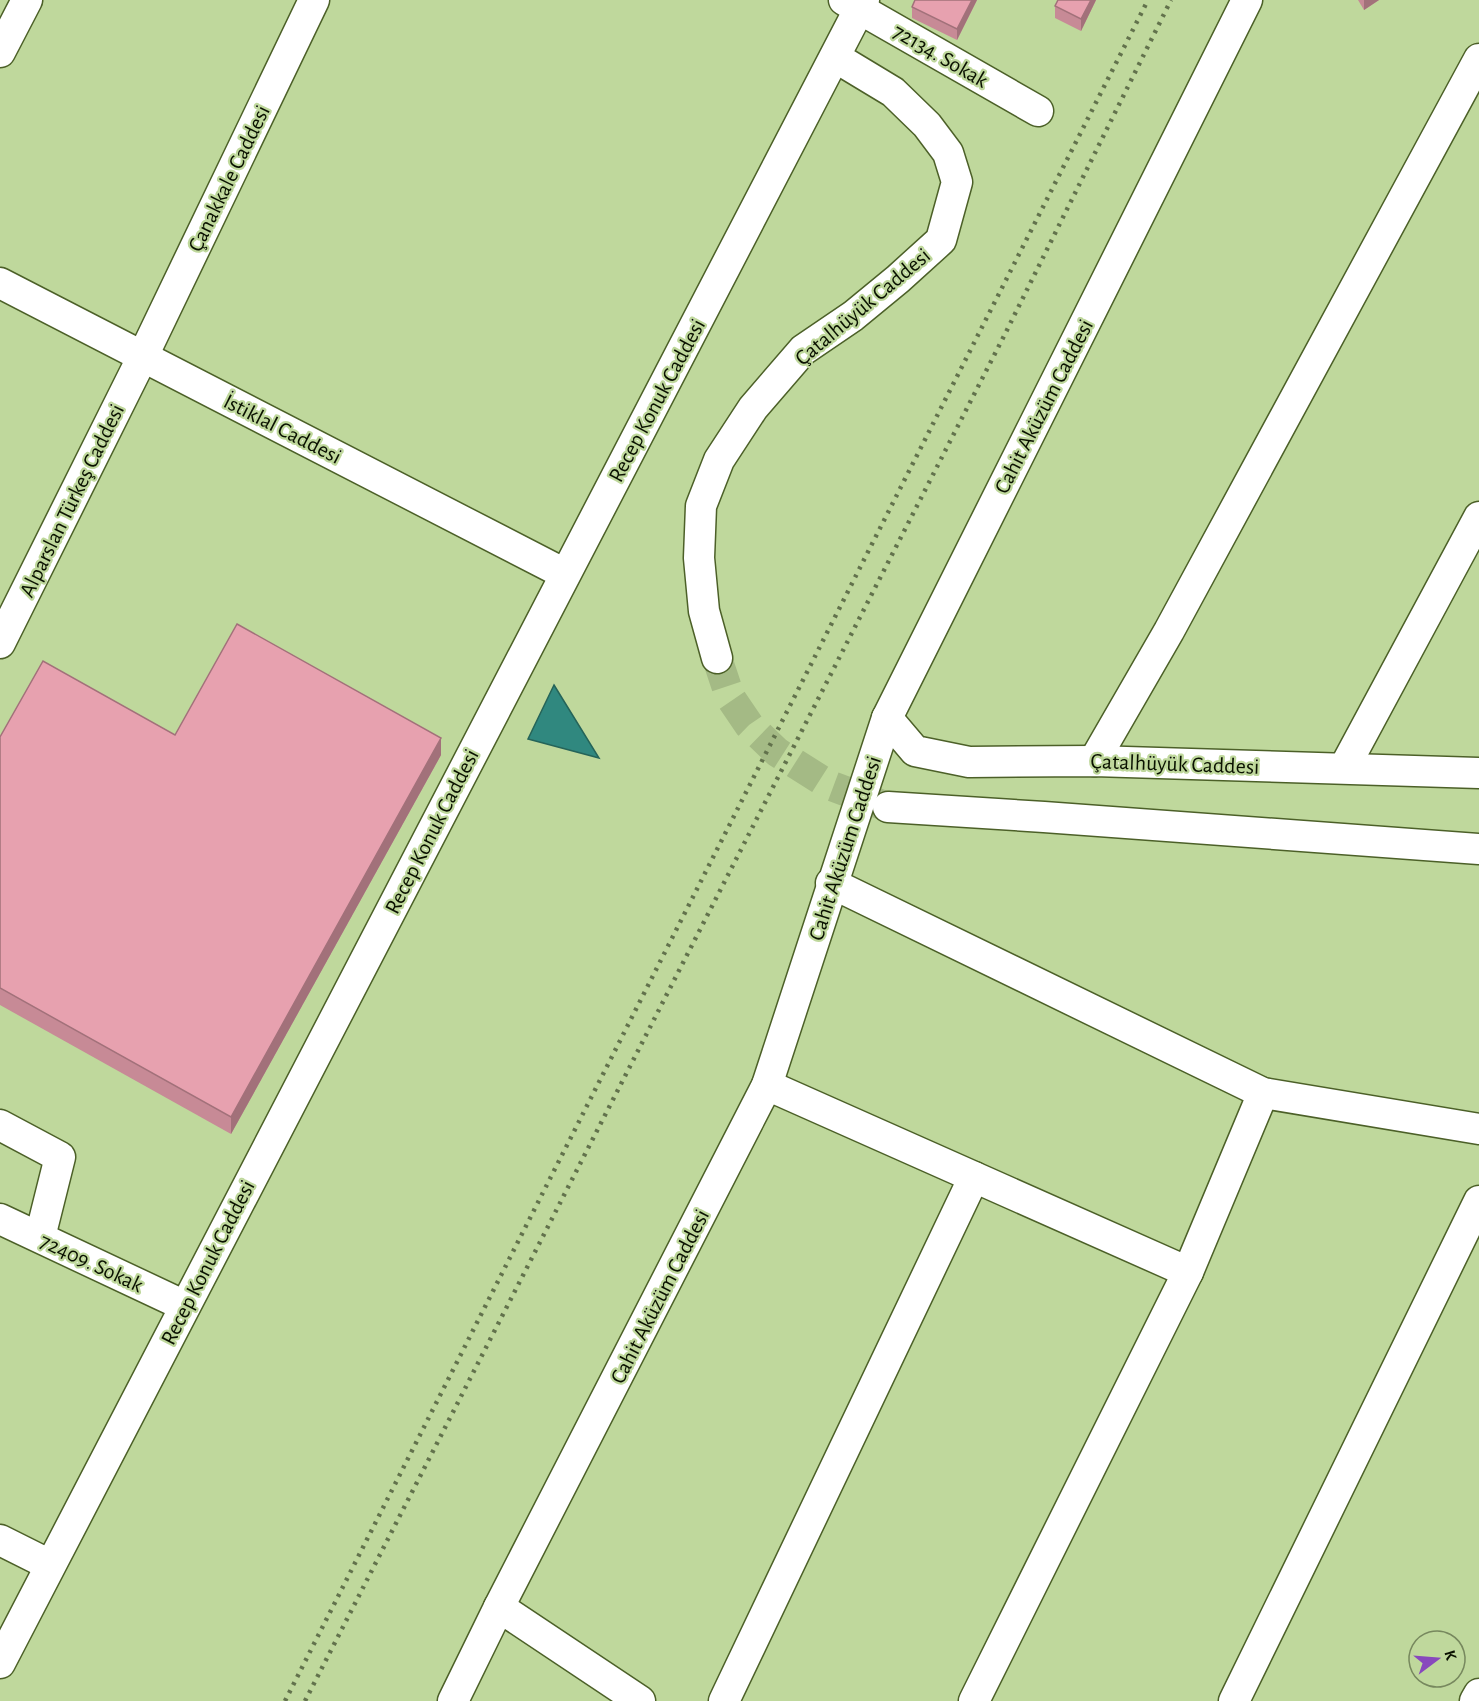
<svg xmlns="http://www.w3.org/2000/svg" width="1479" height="1701" viewBox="0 0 1479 1701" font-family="'Alegreya Sans',sans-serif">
	<rect width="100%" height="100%" fill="#bfd89c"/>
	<!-- water -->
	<polygon fill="#30887f" stroke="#256459" stroke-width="1.5" points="554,685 599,758 528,739"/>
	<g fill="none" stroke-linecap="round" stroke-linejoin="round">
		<!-- minor-tunnel -->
		<polyline stroke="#a4ba85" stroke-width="30" stroke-dasharray="30 15" stroke-linecap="butt" points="717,658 730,697 749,725 777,752 829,785 885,806"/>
		<defs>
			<g id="minor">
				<polyline points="844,0 1038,111"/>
				<polyline points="0,52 27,0"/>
				<polyline points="0,283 565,574"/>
				<polyline points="0,643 143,356 314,0"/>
				<polyline points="717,658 704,611 699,558 701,506 719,460 753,408 803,350 853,316 898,279 941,240 957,182 948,153 927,125 893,92 835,57"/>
				<polyline points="887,718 915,751 969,762 1094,761 1479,773"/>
				<polyline points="1094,761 1169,631 1479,59"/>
				<polyline points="1344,768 1479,517"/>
				<polyline points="888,807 1044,817 1479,849"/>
				<polyline points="831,883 1263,1093 1479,1129"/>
				<polyline points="767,1085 1188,1272"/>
				<polyline points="0,1125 60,1157 40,1237"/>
				<polyline points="0,1219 185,1306"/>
				<polyline points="0,1540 50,1565"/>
				<polyline points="499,1607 640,1701"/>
				<polyline points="0,1663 864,0"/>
				<polyline points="453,1701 499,1607 767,1085 887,718 1247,0"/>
				<polyline points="724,1701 974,1177"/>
				<polyline points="974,1701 1188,1272 1263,1093"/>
				<polyline points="1234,1701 1479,1201"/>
				<polyline points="1475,1701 1479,1694"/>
			</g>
		</defs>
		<!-- minor casing -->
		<use href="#minor" stroke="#4c6028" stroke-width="33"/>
		<!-- minor -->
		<use href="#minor" stroke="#fff" stroke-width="30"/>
		<!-- rail -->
		<g stroke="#62724c" stroke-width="4.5" stroke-dasharray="3 6" stroke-linecap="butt">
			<polyline points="285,1701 1148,0"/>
			<polyline points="305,1701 1005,334 1171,0"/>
		</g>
	</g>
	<!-- wall -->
	<g fill="#c78a96">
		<polygon points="977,0 957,40 912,18 912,7"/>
		<polygon points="1096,0 1081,31 1055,18 1055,6"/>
		<polygon points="1358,0 1379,0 1364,10"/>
		<polygon points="175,735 441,755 231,1134 0,1005 0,737"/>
	</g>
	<!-- shaded-wall -->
	<g fill="#a2717a">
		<polygon points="972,0 977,0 957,40 957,29"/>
		<polygon points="1091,0 1096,0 1081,31 1081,19"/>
		<polygon points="1364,0 1379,0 1364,10"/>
		<polygon points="441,738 441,755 231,1134 231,1117"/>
	</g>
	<!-- building -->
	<g fill="#e7a1af" stroke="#a2717a" stroke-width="1.5">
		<polygon points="915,0 972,0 957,29 912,7"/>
		<polygon points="1058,0 1091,0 1081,19 1055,6"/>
		<polygon points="237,624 441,738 231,1117 0,988 0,737 43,661 175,735"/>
	</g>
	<g text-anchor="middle" stroke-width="4.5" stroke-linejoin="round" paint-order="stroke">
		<!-- street labels -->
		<g font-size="22" fill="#0a1100" stroke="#bfd89c">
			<text transform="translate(941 55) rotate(30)" y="8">72134. Sokak</text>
			<text transform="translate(228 178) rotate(-64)" y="8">Çanakkale Caddesi</text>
			<text transform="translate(862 306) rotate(-40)" y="8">Çatalhüyük Caddesi</text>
			<text transform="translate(656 400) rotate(-62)" y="8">Recep Konuk Caddesi</text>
			<text transform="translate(1043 406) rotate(-63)" y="8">Cahit Aküzüm Caddesi</text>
			<text transform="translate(283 428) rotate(27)" y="8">İstiklal Caddesi</text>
			<text transform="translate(71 500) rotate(-64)" y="8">Alparslan Türkeş Caddesi</text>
			<text transform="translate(1175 763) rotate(2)" y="8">Çatalhüyük Caddesi</text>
			<text transform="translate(431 831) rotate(-63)" y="8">Recep Konuk Caddesi</text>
			<text transform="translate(844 848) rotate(-72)" y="8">Cahit Aküzüm Caddesi</text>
			<text transform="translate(92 1262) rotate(25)" y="8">72409. Sokak</text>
			<text transform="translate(207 1262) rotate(-63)" y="8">Recep Konuk Caddesi</text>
			<text transform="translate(659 1296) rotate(-63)" y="8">Cahit Aküzüm Caddesi</text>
		</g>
	</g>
	<!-- north arrow -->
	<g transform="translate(1437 1659) rotate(74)"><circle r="28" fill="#bfd89c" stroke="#77885e" stroke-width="1.5"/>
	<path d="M0-4.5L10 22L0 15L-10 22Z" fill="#8848bd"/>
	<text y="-9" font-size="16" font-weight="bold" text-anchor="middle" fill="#0a1100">K</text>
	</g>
</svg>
